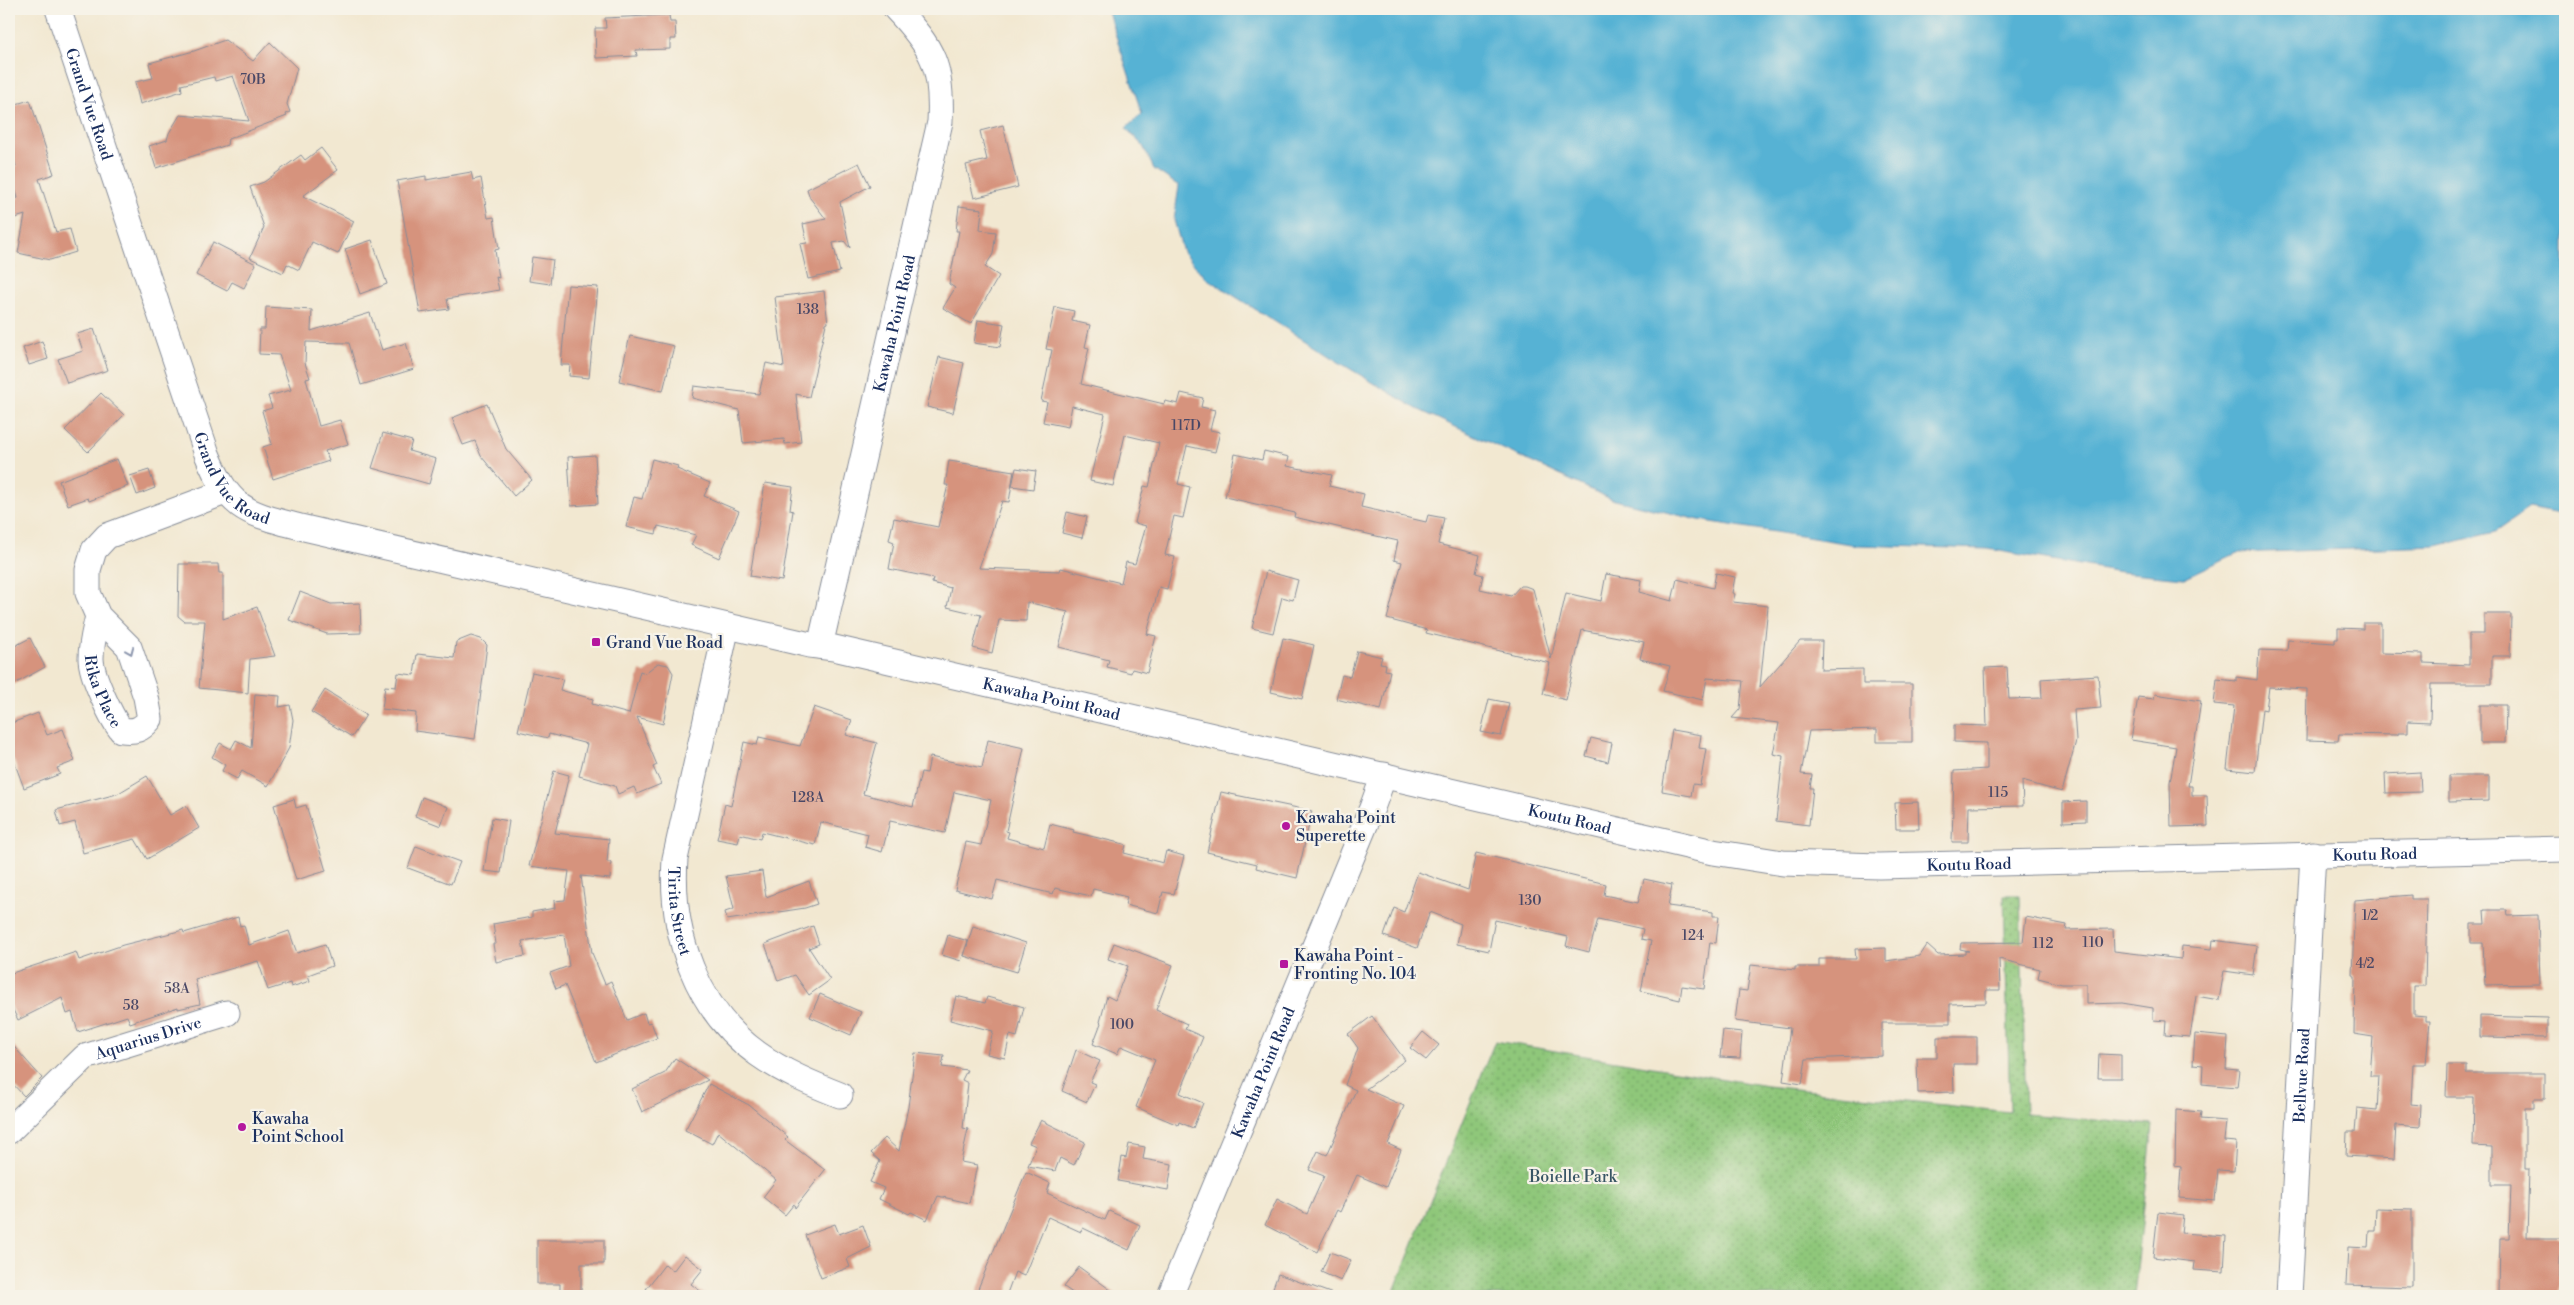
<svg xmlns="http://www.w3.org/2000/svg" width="2574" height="1305" viewBox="0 0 2574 1305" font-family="'Libre Bodoni',serif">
	<defs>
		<pattern id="park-dots" width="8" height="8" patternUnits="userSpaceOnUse" patternTransform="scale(1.25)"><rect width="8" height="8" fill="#8fc77a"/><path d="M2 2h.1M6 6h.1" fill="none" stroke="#74a267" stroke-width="1.8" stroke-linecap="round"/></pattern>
	</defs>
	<rect width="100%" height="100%" fill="#f7f3e8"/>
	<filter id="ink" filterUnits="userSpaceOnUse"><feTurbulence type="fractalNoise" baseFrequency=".02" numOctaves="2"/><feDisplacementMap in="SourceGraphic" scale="10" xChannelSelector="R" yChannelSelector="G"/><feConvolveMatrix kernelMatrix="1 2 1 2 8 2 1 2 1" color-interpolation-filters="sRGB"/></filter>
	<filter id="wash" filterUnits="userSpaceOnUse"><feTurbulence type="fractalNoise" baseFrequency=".0096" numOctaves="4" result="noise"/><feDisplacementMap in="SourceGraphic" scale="20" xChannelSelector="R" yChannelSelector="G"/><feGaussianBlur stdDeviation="1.12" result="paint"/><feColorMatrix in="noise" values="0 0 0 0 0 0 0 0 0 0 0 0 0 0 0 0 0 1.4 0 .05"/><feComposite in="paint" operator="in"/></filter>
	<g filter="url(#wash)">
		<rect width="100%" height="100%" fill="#f2e8d1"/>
		<!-- park -->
		<polygon fill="url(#park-dots)" stroke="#557b6c" points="2004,895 2020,895 2026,1114 2153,1125 2134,1296 1392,1296 1495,1041 1767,1086 2010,1112"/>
		<!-- water -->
		<polygon fill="#56b2d4" stroke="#387099" points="1107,9 2565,9 2565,515 2529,508 2495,532 2437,546 2237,553 2184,578 2121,572 1988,549 1857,545 1699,520 1611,499 1417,409 1337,361 1206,278 1183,252 1174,220 1179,186 1154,169 1143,146 1126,128 1142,114"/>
		<g id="blocks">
			<!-- building -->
			<g fill="#d6937d">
				<polygon points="669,15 670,22 675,22 676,39 670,39 670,49 636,50 637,56 596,58 595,28 606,28 605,18"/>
				<polygon points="225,40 253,61 270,42 297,68 287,104 290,112 286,114 287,116 228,139 227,145 156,168 149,146 167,140 169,133 180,115 249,121 233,76 215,81 214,77 181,85 182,91 140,104 135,82 153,78 149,63 194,51"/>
				<polygon points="30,100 54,174 39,179 56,232 70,229 76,252 50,260 18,253 25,215 9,220 9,201 18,198 9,169 16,166 9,143 9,106"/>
				<polygon points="1003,125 1018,187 974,198 966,165 987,160 980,131"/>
				<polygon points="321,148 338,170 303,196 354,221 338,254 312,242 299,270 287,264 283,273 250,258 264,227 250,187 264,182 301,155 305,160"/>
				<polygon points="859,163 870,186 840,202 850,248 844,241 833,243 840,272 808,279 800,244 807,243 803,224 826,219 810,198 807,189"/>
				<polygon points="471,172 473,180 481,178 488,218 494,217 499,249 495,250 499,278 496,277 499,290 447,299 449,309 420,313 397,181 426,176 426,180"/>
				<polygon points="959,206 982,209 980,230 996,232 993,254 985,267 999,276 971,324 943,308 955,288 949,284 959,231 956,231"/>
				<polygon points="372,240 387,284 360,294 345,249"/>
				<polygon points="213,242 256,264 244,288 232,282 227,291 196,275"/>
				<polygon points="532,257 553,260 550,284 529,281"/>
				<polygon points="568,285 598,287 589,378 569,376 570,365 561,365"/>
				<polygon points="824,291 828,323 826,324 809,397 796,394 801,442 785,444 784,439 743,443 739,410 692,398 694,386 759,394 766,363 784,367 775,297"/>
				<polygon points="266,307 312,310 311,331 370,313 382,350 406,343 414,369 361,385 349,343 306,342 305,363 310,378 306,379 319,426 340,420 348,444 325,451 329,461 273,479 263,447 272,444 262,411 272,408 268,396 291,390 279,355 259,354 260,329 265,329"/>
				<polygon points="1055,307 1074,311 1072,321 1090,325 1085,347 1089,348 1081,384 1164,404 1165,401 1178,404 1181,393 1203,398 1201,407 1215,410 1210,430 1220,432 1215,452 1187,446 1178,484 1190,487 1183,518 1174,516 1165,555 1175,557 1167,589 1159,587 1147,634 1156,636 1147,673 1132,669 1131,673 1107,667 1109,660 1059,647 1068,612 1027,602 1026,621 999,620 992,653 973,648 981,615 947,607 951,588 932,583 933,578 889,569 894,542 889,540 894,518 938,527 948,485 945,485 949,461 1014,471 1009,502 1002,501 979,568 1060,571 1061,568 1121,583 1126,562 1135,564 1146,526 1135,523 1144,486 1149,487 1159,443 1125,435 1113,486 1090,481 1105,414 1072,406 1068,427 1043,422 1047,402 1041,401 1052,350 1046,349"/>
				<polygon points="978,320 1004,324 1000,347 974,343"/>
				<polygon points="94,329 108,370 67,383 58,359 83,351 77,334"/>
				<polygon points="630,336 674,346 663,391 619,381"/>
				<polygon points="42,341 48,359 29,365 23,348"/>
				<polygon points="939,357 964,363 953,413 927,407"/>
				<polygon points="101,393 124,415 88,452 65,430"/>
				<polygon points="487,404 506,449 532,480 514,496 481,456 475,441 463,445 452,418"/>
				<polygon points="383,433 412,441 409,451 436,459 429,484 372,468"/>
				<polygon points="1264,451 1289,457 1287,466 1332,475 1329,486 1364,494 1361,507 1426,522 1428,515 1444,518 1438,544 1480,555 1476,573 1483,575 1480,589 1511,596 1520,586 1525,586 1533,589 1551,659 1566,593 1601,601 1606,574 1641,580 1639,592 1672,601 1677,579 1713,588 1716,573 1735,577 1732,593 1735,594 1733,602 1768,606 1760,687 1800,641 1822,641 1821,670 1863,669 1863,684 1912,684 1912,742 1877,742 1877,729 1809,731 1801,774 1812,775 1810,788 1813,788 1809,825 1776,821 1783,756 1773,754 1779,723 1732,718 1740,709 1743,681 1707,678 1703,700 1663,691 1670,666 1640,659 1644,642 1582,630 1566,700 1543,694 1550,663 1426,633 1427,630 1387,619 1402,562 1394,560 1398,541 1294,517 1295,513 1225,497 1235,454 1262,460"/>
				<polygon points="595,455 598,504 571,506 568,457"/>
				<polygon points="117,459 128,486 89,501 88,498 68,505 59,481"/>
				<polygon points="652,459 678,466 677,469 710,483 704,496 739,511 719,558 691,545 696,535 658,526 656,534 626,527 634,497 642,499"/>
				<polygon points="1016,468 1036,471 1033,489 1012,486"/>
				<polygon points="149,470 155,488 137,495 130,476"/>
				<polygon points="765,483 793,487 790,510 793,511 782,581 750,576"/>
				<polygon points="1067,512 1087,517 1082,538 1062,533"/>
				<polygon points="179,564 218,564 219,573 223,573 223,619 257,607 275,656 250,659 248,693 199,688 205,621 184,621 178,616"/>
				<polygon points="1266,571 1298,580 1293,600 1282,597 1273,633 1252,628"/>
				<polygon points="300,592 331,604 360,603 361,633 327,634 289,620"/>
				<polygon points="2484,614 2511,614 2510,656 2492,656 2492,684 2431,684 2430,722 2408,721 2408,733 2398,733 2398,735 2339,734 2338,741 2306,740 2307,689 2269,687 2266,710 2262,709 2255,772 2227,769 2234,706 2214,704 2217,679 2236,681 2236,677 2257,680 2259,650 2287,651 2288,640 2335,643 2335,639 2338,639 2338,628 2363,629 2363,623 2381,623 2381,653 2423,654 2423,663 2469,665 2469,634 2484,634"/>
				<polygon points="471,636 481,639 487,645 475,739 415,731 416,713 382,709 385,686 396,687 398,673 414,675 417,654 454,658 456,642"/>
				<polygon points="30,638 45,667 9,687 9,649"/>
				<polygon points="1283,638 1314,645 1302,699 1271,692"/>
				<polygon points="1357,651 1382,657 1380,663 1386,664 1385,670 1390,671 1381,710 1336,699 1342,675 1350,677"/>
				<polygon points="658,663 668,665 673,673 663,724 637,717 657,765 653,767 661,784 637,794 634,787 618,794 615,786 579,776 587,744 549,734 548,738 518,731 532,672 563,679 560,690 593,699 592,704 629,714 640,671 645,673"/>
				<polygon points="2007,667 2009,699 2042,698 2041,679 2098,675 2101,708 2074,710 2076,741 2062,792 2022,781 2023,806 1969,807 1968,842 1952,842 1954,771 1987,769 1987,743 1954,742 1954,725 1987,726 1985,668"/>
				<polygon points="325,690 366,715 352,737 311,712"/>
				<polygon points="255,694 280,696 279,707 290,705 293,720 289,748 268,786 242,771 237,779 222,771 225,765 212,757 220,743 231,749 236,740 251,748"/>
				<polygon points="2155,694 2201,701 2188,786 2192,786 2192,795 2207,795 2208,826 2171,827 2170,782 2176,747 2131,740 2138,697 2154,699"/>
				<polygon points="1489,699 1509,703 1501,736 1481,732"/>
				<polygon points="2480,705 2506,705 2505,743 2480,743"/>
				<polygon points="814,707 852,720 846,735 877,743 863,794 913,807 921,772 927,773 930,757 982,768 988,740 1024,748 1006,831 1009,832 1007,838 1044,848 1050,824 1074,830 1073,832 1124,844 1126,845 1124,853 1163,863 1166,851 1184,856 1174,894 1163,892 1158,913 1125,905 1127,897 1093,889 1091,896 1055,888 1053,894 997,880 992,899 955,890 966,842 981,845 991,800 954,792 945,833 890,821 882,852 865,847 868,834 821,822 815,845 762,832 760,839 740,834 738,843 717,839 725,804 731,806 744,742 757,745 759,737 800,746"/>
				<polygon points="38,713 47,735 63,729 75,761 57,768 60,774 24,788 9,748 9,724"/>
				<polygon points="1672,730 1701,735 1699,748 1706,749 1700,785 1693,784 1691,796 1662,791"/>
				<polygon points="1591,738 1612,743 1608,762 1586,756"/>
				<polygon points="554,771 569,775 555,833 609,839 607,862 611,862 610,879 581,876 592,953 605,984 611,981 627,1020 644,1013 647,1023 651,1022 657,1038 596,1062 565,985 556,989 550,973 569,966 564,935 522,941 525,956 496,962 493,944 496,944 493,924 532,917 532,912 555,908 554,901 565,900 569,871 529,866"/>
				<polygon points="2420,772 2421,792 2386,793 2385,774"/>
				<polygon points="147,776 170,815 186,806 199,828 147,859 135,839 83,853 75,822 60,826 56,810 117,794"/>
				<polygon points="2449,776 2489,776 2489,801 2449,802"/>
				<polygon points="1221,792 1312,811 1297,878 1256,868 1257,864 1207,852"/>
				<polygon points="422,797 448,807 441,826 415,816"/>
				<polygon points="294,799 296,808 306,805 326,871 296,880 274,805"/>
				<polygon points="2086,801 2086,821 2063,822 2063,802"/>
				<polygon points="1918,802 1919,829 1896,829 1895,803"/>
				<polygon points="492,818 509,821 501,873 484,871"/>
				<polygon points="416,846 460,862 451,884 408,868"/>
				<polygon points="1476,853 1606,884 1604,895 1638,902 1644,879 1672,885 1668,906 1713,912 1713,916 1719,916 1716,943 1710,942 1704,989 1682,986 1680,1000 1641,991 1651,941 1641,939 1643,929 1598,919 1589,952 1566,946 1568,937 1495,920 1489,951 1457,944 1461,924 1430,912 1417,948 1384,936 1394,908 1404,912 1418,872 1468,890"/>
				<polygon points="762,871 766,897 809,881 817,904 805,908 727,920 725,912 734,909 726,876"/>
				<polygon points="2411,895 2411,899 2427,899 2425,986 2414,986 2414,1015 2426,1016 2426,1021 2430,1021 2426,1064 2413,1064 2411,1104 2421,1105 2420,1127 2396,1125 2394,1159 2346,1156 2347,1132 2355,1132 2357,1108 2377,1110 2379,1076 2370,1076 2373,1037 2354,1034 2355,976 2352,975 2355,900"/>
				<polygon points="2484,910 2507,910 2508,916 2538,915 2540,984 2485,985 2483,943 2471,943 2471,924 2485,924"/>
				<polygon points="238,917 240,926 244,925 249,945 289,931 297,953 325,944 332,966 308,975 310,981 291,987 290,983 268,990 258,961 195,979 200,1004 178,1009 178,1007 130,1023 127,1016 78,1032 72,1012 67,1014 62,998 18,1020 9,1002 9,974 76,952 79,960 123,945 183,930 184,933"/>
				<polygon points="2026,917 2067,925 2066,930 2113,929 2114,951 2181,959 2182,946 2212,949 2213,940 2257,946 2253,975 2224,971 2219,1000 2196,996 2190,1037 2165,1035 2166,1021 2153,1020 2153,1008 2122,1003 2086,1004 2086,984 2062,984 2038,978 2040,969 1999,959 2000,990 1986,990 1986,1003 1950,1004 1950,1023 1882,1023 1882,1056 1806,1059 1802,1084 1783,1081 1790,1028 1735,1021 1739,990 1747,991 1751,965 1795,970 1795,967 1819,967 1819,959 1856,959 1855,949 1886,948 1886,961 1920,956 1927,945 1938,955 1965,954 1965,951 1969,951 1960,949 1961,943 2023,942"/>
				<polygon points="813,926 819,944 809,948 830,980 809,995 795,975 778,981 765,944"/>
				<polygon points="973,926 1026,943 1017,972 964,956"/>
				<polygon points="948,935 968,941 961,961 942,955"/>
				<polygon points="1114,943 1173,965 1156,1010 1187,1024 1185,1029 1203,1037 1180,1093 1203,1103 1193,1128 1179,1122 1178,1125 1136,1107 1155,1060 1121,1046 1117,1054 1093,1044 1101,1023 1100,1022 1107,996 1115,1000 1128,966 1108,959"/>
				<polygon points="820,994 861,1012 851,1035 810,1017"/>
				<polygon points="956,996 985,1003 987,997 1024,1007 1017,1037 1010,1035 1005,1058 987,1054 993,1031 950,1020"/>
				<polygon points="1372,1016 1405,1060 1366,1089 1404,1106 1388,1144 1401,1150 1386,1187 1357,1175 1340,1212 1337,1210 1317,1252 1265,1225 1277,1199 1307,1214 1324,1176 1309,1170 1318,1151 1327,1155 1356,1090 1345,1085 1358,1048 1348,1034"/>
				<polygon points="2480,1016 2547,1018 2547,1038 2480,1037"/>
				<polygon points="1723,1030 1742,1032 1740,1058 1720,1057"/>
				<polygon points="1423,1032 1439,1045 1426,1060 1410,1048"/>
				<polygon points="2195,1034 2228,1037 2226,1069 2239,1070 2237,1087 2202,1084 2203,1065 2193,1064"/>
				<polygon points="1937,1037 1977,1037 1977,1064 1953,1064 1954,1092 1918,1093 1917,1058 1937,1058"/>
				<polygon points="9,1041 42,1078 24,1096 9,1080"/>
				<polygon points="1076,1050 1100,1061 1090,1082 1095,1084 1087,1102 1062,1091"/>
				<polygon points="915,1053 944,1056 942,1067 967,1070 962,1080 968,1083 963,1128 968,1129 961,1162 977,1165 969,1203 938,1196 927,1220 911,1212 909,1214 879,1199 884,1188 870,1182 880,1161 871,1153 885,1138 899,1151 908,1107"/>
				<polygon points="2099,1054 2121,1055 2121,1078 2098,1078"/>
				<polygon points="675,1058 708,1080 642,1112 632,1089 665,1073"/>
				<polygon points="2447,1065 2466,1065 2466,1073 2545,1073 2545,1099 2534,1099 2534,1108 2525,1108 2525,1169 2529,1169 2527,1238 2561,1238 2559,1296 2499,1296 2500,1238 2509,1238 2511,1185 2492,1185 2492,1147 2473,1146 2474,1097 2446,1097"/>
				<polygon points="709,1084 749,1105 788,1137 785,1140 825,1170 795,1208 794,1204 785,1215 763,1197 776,1180 718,1132 712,1144 685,1130"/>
				<polygon points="2176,1110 2201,1112 2200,1119 2226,1121 2224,1141 2236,1142 2234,1171 2218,1170 2215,1201 2179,1198 2181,1167 2175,1166"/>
				<polygon points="1041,1120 1085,1142 1074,1165 1060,1158 1055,1171 1028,1166 1036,1146 1029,1143"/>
				<polygon points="1129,1144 1145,1147 1143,1159 1172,1164 1168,1190 1118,1181 1122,1157 1126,1158"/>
				<polygon points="1026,1172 1050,1183 1047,1193 1105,1220 1109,1211 1140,1225 1129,1250 1083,1228 1081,1232 1048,1217 1024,1276 1015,1272 1006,1296 975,1296"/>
				<polygon points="2376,1208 2412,1209 2412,1287 2346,1285 2348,1247 2368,1248 2369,1231 2375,1231"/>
				<polygon points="2158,1212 2183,1215 2181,1233 2226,1236 2224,1272 2194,1270 2195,1262 2153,1257"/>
				<polygon points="835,1224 839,1234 863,1225 871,1247 847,1259 850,1267 821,1278 805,1235"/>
				<polygon points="537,1240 604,1240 604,1264 581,1264 581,1296 560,1296 560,1284 537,1284"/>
				<polygon points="1330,1252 1351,1260 1341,1281 1321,1272"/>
				<polygon points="685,1255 703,1269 691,1284 707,1296 655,1296 646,1289 665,1264 673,1271"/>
				<polygon points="1079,1267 1119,1296 1077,1296 1064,1287"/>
				<polygon points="1278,1274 1333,1294 1333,1296 1270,1296"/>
			</g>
		</g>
	</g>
	<g filter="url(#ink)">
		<use href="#blocks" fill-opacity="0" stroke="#868c98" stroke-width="1"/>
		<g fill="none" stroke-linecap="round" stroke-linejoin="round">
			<defs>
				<g id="street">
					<path id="s1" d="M58,9L207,454C230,510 244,512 300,527L810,645L834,648L1713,852L1783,863L1879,866L2565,849"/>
					<path id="s2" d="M98,616C95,630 91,644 91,658C91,675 111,717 121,730C135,732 141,730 150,719L146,697L129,647L98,616L88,593V570L94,550L107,536L225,492"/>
					<path id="s3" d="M727,626L675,859C670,933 696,1010 758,1054C783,1072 812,1084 840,1095"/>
					<path id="s4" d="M820,646L940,122C943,67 933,48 896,9"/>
					<path id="s5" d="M9,1131L85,1057L227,1013"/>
					<path id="s6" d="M1170,1296L1372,808L1384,775"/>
					<path id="s7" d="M2289,1296L2313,854"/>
				</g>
			</defs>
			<!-- street casing -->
			<use href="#street" stroke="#868c98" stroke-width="27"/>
			<!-- street -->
			<use href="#street" stroke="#fff" stroke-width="25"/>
		</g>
		<!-- one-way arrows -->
		<defs><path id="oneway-chevron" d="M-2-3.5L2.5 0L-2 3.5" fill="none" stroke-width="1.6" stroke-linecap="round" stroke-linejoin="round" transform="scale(1.25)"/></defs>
		<use stroke="#8d97ae" href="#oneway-chevron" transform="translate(130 651) rotate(67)"/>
	</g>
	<!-- markers -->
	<g fill="#b5179e" stroke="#f7f3e8" stroke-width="2">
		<rect x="591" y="637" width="10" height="10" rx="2.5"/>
		<circle cx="1286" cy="826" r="5"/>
		<rect x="1279" y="959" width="10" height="10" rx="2.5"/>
		<circle cx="242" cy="1127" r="5"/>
	</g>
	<g text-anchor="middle" stroke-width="4.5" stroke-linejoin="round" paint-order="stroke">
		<!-- number labels -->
		<g font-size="14" fill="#4a4866">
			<text x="253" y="84">70B</text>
			<text x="808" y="314">138</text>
			<text x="1186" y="430">117D</text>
			<text x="1998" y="797">115</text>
			<text x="808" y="802">128A</text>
			<text x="1530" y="905">130</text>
			<text x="2370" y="920">1/2</text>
			<text x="1693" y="940">124</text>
			<text x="2093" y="947">110</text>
			<text x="2043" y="948">112</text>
			<text x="2365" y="968">4/2</text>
			<text x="177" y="993">58A</text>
			<text x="131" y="1010">58</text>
			<text x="1122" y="1029">100</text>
		</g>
		<!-- street labels -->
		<g font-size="16" fill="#1b2f5e" stroke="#f7f3e8">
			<text dy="6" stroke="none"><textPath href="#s1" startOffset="100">Grand Vue Road</textPath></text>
			<text dy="6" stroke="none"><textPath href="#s4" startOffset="331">Kawaha Point Road</textPath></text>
			<text dy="6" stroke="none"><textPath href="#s1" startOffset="505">Grand Vue Road</textPath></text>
			<text dy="6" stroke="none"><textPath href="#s2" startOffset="78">Rika Place</textPath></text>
			<text dy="6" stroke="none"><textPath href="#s1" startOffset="1366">Kawaha Point Road</textPath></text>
			<text dy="6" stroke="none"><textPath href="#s1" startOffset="1898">Koutu Road</textPath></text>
			<text dy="6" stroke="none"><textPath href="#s1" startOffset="2708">Koutu Road</textPath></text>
			<text dy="6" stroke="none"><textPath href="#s1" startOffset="2302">Koutu Road</textPath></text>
			<text dy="6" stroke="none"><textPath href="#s3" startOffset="291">Tirita Street</textPath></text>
			<text dy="6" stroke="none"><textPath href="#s5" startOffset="172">Aquarius Drive</textPath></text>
			<text dy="6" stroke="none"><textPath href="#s6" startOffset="242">Kawaha Point Road</textPath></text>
			<text dy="6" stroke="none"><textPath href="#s7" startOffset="221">Bellvue Road</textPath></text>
		</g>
		<!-- poi labels -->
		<g font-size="16" fill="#1b2f5e" stroke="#f7f3e8" text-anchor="start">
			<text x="606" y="648">Grand Vue Road</text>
			<text x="1296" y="823">Kawaha Point<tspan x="1296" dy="18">Superette</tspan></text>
			<text x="1294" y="961">Kawaha Point -<tspan x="1294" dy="18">Fronting No. 104</tspan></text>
			<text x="252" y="1124">Kawaha<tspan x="252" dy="18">Point School</tspan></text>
		</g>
		<!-- park labels -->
		<g font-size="16" fill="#385565" stroke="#f7f3e8">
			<text x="1573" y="1182">Boielle Park</text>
		</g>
	</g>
	<!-- margin -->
	<rect width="2574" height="1305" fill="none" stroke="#f7f3e8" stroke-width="30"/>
</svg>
